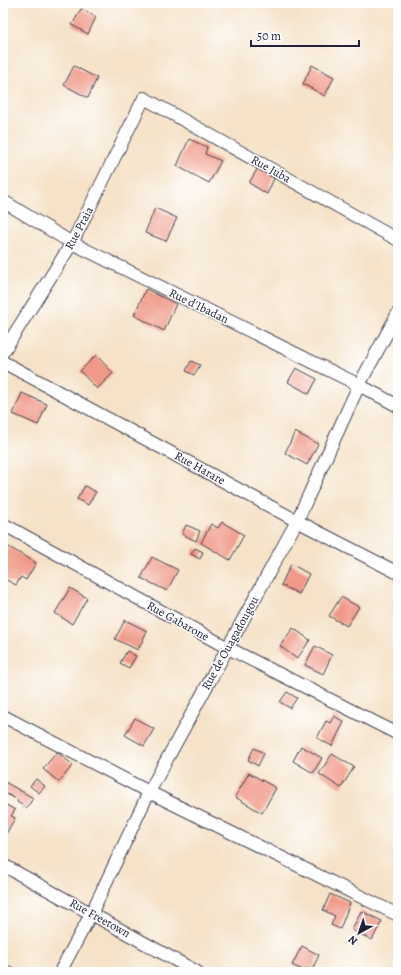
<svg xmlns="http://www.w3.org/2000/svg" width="401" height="975" viewBox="0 0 401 975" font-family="Alegreya,serif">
	<rect width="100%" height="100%" fill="#fff"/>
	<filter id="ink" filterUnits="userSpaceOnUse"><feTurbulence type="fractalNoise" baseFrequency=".025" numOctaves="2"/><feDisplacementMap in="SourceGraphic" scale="8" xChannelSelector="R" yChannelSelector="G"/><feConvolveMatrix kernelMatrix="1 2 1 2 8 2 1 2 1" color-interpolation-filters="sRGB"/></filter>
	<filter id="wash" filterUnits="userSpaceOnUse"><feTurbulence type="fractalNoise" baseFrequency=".012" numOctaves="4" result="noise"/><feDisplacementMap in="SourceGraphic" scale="16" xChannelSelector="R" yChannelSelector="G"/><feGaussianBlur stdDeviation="0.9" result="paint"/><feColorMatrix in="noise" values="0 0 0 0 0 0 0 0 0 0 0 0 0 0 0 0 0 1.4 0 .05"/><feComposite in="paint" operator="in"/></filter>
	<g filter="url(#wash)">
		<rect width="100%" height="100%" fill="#f5e2c8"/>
		<g id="blocks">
			<!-- building -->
			<g fill="#f09988">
				<polygon points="81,9 96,17 88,34 72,25"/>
				<polygon points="312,65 334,77 325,96 303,84"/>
				<polygon points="74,66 97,78 88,98 64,85"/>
				<polygon points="189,139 207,147 205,154 221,161 209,183 177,166"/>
				<polygon points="259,166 276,174 267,194 249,183"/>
				<polygon points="155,208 177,218 166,241 145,233"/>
				<polygon points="146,289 176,304 164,331 134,315"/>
				<polygon points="96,355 113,373 97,389 80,371"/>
				<polygon points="191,361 200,365 194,375 186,371"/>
				<polygon points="296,368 317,379 309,394 288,382"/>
				<polygon points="22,393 47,404 38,425 13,414"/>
				<polygon points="295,432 318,444 307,465 285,453"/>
				<polygon points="85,486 96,492 88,505 77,499"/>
				<polygon points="222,522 244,535 230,560 201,543 211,524 218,528"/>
				<polygon points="186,525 200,531 196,541 182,534"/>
				<polygon points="9,547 36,563 26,580 21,577 16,585 3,578 3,557"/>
				<polygon points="195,548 203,552 200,559 191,554"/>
				<polygon points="152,557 178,570 167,591 141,578"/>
				<polygon points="291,564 309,574 299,594 281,585"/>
				<polygon points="70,588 87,598 72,624 55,613"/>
				<polygon points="341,597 359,607 347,626 329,616"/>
				<polygon points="125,620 147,631 138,650 115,639"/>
				<polygon points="293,628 310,640 297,659 280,646"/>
				<polygon points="315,646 332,655 323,674 305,665"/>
				<polygon points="127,651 136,656 129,668 120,663"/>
				<polygon points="287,692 297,698 290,708 280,702"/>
				<polygon points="334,716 344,722 332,746 317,738 326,721 330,723"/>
				<polygon points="135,718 154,729 144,746 125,735"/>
				<polygon points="301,746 322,758 313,773 293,761"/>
				<polygon points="254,748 264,753 258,766 248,760"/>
				<polygon points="57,752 73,765 59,782 43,769"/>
				<polygon points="332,754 354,767 341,788 319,774"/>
				<polygon points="249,773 276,788 262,813 235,797"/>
				<polygon points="36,779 45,786 39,793 30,786"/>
				<polygon points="5,782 33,798 27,808 17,802 18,800 3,792 3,787"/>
				<polygon points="3,803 15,810 11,816 15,818 6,834 3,833"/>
				<polygon points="330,894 350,903 340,929 331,925 335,916 323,910"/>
				<polygon points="361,911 382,921 372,940 352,930"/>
				<polygon points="302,946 319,955 311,972 307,972 292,965"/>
				<polygon points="3,962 20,972 3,972"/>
			</g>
		</g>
	</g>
	<g filter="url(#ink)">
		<use href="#blocks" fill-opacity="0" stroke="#423f50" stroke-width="1"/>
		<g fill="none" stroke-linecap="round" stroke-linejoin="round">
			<defs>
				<g id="street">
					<polyline points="3,201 72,243 359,385 398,406"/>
					<polyline points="3,352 72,243 144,98 398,240"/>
					<polyline points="3,362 297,521 398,573"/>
					<polyline points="3,524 228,648 398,734"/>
					<polyline points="3,716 149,792 398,915"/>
					<polyline points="3,865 197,972"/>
					<polyline points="60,972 91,914 149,792 297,521 359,385 398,313"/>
				</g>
			</defs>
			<!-- street casing -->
			<use href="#street" stroke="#423f50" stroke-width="14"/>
			<!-- street -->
			<use href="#street" stroke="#fff" stroke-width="12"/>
		</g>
	</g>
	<g text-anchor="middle" stroke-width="3" stroke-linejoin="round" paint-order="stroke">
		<!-- street labels -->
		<g font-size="12" fill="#22223b" stroke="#fff">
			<text transform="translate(271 169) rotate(29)" y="4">Rue Juba</text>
			<text transform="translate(79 228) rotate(-62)" y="4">Rue Praia</text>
			<text transform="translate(199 306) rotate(26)" y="4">Rue d'Ibadan</text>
			<text transform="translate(200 468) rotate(29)" y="4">Rue Harare</text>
			<text transform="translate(178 621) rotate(29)" y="4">Rue Gabarone</text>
			<text transform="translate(230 643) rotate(-61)" y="4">Rue de Ouagadougou</text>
			<text transform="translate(100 918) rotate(29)" y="4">Rue Freetown</text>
		</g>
	</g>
	<!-- margin -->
	<rect width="401" height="975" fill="none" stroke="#fff" stroke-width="16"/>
	<!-- north arrow -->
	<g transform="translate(359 933) rotate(220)" stroke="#ffffff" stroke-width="3" paint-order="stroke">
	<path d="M0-3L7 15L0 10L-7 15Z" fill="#22223b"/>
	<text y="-6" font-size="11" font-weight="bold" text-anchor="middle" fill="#22223b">N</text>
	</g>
	<!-- scale -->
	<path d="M251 40v6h108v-6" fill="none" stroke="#22223b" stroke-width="2"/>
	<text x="257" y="40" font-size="12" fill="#22223b" stroke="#ffffff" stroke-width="3" paint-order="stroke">50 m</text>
</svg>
